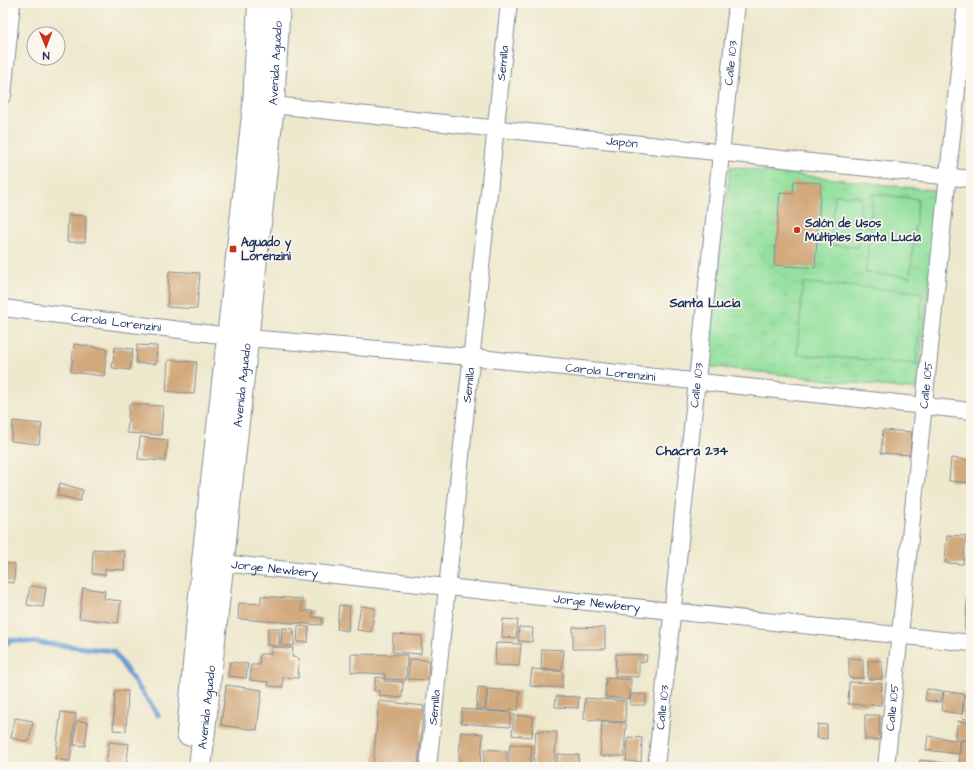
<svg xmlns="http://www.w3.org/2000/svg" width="974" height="770" viewBox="0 0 974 770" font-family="'Architects Daughter',sans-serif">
	<defs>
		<pattern id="grass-tufts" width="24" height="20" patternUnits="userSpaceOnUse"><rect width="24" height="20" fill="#93e09e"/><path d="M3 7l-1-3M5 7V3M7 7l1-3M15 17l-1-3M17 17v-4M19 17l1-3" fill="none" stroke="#7ec08a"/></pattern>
	</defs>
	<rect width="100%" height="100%" fill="#fbf7ec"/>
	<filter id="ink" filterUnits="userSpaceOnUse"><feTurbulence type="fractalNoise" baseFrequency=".025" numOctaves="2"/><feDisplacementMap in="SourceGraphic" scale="8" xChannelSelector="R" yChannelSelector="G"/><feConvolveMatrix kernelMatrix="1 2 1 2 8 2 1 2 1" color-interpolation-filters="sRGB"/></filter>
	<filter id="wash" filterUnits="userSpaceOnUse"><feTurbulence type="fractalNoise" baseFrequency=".012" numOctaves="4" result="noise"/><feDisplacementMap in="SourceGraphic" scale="16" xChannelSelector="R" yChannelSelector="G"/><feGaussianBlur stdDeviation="0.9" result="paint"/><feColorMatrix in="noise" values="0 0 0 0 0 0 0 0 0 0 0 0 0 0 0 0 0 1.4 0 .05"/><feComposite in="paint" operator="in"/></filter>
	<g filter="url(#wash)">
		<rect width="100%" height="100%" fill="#eee8cd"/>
		<!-- grass -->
		<polygon fill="url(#grass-tufts)" stroke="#57887e" points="730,167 940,191 917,390 707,366"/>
		<!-- pitch -->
		<g fill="#93e09e" stroke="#57887e">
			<polygon points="873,194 918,199 910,277 866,273"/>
			<polygon points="835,195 861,197 858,247 831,245"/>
			<polygon points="803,283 922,292 916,364 797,354"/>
		</g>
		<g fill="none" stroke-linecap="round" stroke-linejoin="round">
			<!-- stream -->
			<g stroke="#6a9cd5" stroke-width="5">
				<polyline points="3,639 113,651 158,715"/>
				<polyline points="3,645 13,640"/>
			</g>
		</g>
		<g id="blocks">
			<!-- building -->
			<g fill="#d1a97d">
				<polygon points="794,181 821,183 815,268 774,265 780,193 793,194"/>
				<polygon points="68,215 86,216 85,242 67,242"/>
				<polygon points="169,271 200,273 197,309 167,307"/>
				<polygon points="74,344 107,349 104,376 71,372"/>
				<polygon points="137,345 157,346 156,364 136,363"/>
				<polygon points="115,347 133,349 130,370 112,368"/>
				<polygon points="168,360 197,362 194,394 166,391"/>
				<polygon points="129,404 163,406 161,435 127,433"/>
				<polygon points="13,421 42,424 39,444 11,441"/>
				<polygon points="883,430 912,432 910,455 881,453"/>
				<polygon points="140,437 168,440 165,461 138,459"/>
				<polygon points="951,458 971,460 971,483 949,481"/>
				<polygon points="60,483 83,490 80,501 57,495"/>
				<polygon points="947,535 966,536 963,564 945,563"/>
				<polygon points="93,549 125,551 124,570 105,569 105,575 92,574"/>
				<polygon points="3,563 15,564 14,583 3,582"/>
				<polygon points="30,586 46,588 43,607 27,605"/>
				<polygon points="83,588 105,591 104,599 121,601 118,623 79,618"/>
				<polygon points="968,591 971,591 971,630 965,630"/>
				<polygon points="261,596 302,599 302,611 313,611 312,617 322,618 322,625 238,619 239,603 261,604"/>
				<polygon points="339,605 350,606 348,631 337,629"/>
				<polygon points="361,606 375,608 371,632 357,630"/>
				<polygon points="503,619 518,620 516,638 502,637"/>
				<polygon points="298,626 309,627 308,642 297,642"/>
				<polygon points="519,627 533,628 532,642 518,641"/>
				<polygon points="573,627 605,628 605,649 573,649"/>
				<polygon points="268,628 279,628 279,646 267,645"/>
				<polygon points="282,628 294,629 294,646 281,645"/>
				<polygon points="393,634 422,636 421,654 392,652"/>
				<polygon points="496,643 521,644 519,666 495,665"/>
				<polygon points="271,647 293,648 292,657 299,658 298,678 283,677 283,687 268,686 269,682 250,680 251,665 259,665 260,654 271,654"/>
				<polygon points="542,649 564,650 562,670 541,669"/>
				<polygon points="351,654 407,655 406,680 385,679 385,674 351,672"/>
				<polygon points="616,654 647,655 646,662 639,662 639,677 615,676"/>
				<polygon points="849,658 863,659 863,678 849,678"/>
				<polygon points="409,659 429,660 428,680 408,679"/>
				<rect x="868" y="661" width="14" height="18"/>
				<polygon points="230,662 248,664 246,678 228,676"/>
				<polygon points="532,669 563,672 562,688 530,686"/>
				<polygon points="376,677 384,678 384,681 403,682 402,698 380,696 380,691 374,691"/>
				<polygon points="606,678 631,679 630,699 605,697"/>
				<polygon points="849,682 882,683 881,705 848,704"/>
				<polygon points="226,685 262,690 257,730 221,725"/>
				<polygon points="478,687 487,688 485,709 476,709"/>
				<polygon points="488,689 520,691 518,710 510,709 509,712 486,710"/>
				<polygon points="927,689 943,691 941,702 925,700"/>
				<polygon points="115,691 128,691 126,731 113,730"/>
				<polygon points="944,691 964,694 962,714 942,711"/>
				<polygon points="631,694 646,694 645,705 630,705"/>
				<polygon points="965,695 971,696 971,720 962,718"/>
				<polygon points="556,696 579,697 578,708 555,707"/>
				<polygon points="585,698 626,701 625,722 584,719"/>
				<polygon points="379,701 424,706 418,767 373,767"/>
				<polygon points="462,709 511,713 510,727 461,723"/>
				<polygon points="61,712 76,714 70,761 55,759"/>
				<polygon points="514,715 533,716 532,737 512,735"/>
				<polygon points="865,715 880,715 879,740 865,740"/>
				<polygon points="15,718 33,721 29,742 11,738"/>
				<polygon points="77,721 88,722 85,746 74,745"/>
				<polygon points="958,721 971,723 971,740 955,738"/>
				<polygon points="602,722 626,723 624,756 600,756"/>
				<polygon points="818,724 827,725 827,739 817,738"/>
				<polygon points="536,731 557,732 554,767 533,767"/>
				<polygon points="461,732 483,734 480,767 458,767"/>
				<polygon points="928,736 960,741 959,754 926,750"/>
				<polygon points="628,737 642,738 641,762 626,761"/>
				<polygon points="961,740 971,741 971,764 959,763"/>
				<polygon points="109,742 129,744 126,767 106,765"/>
				<polygon points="510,744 532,746 530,767 483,767 485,749 507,751 506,762 508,762"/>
				<polygon points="558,754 579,755 578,767 557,767"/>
				<polygon points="920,760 968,766 968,767 919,767"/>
			</g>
		</g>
	</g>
	<g filter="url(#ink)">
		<use href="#blocks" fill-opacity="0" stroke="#848c96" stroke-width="1"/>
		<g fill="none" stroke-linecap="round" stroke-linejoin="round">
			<defs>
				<g id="minor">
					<polyline points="3,95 12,3"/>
					<path id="s1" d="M273,105L971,179"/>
					<path id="s2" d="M3,308L229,336"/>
					<path id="s3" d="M248,338L471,357L971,411"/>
					<path id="s4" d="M222,563L971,643"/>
					<path id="s5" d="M428,767L509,3"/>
					<path id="s6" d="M656,767L737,3"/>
					<path id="s7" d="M886,767L966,3"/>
				</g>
				<g id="secondary">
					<polyline points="188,734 203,561 254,106 259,3"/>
					<path id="s8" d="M200,767L273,105L279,3"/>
				</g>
			</defs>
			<!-- minor casing -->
			<use href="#minor" stroke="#848c96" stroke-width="18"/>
			<!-- secondary casing -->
			<use href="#secondary" stroke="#848c96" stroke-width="24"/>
			<!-- minor -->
			<use href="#minor" stroke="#fff" stroke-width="16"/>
			<!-- secondary -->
			<use href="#secondary" stroke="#fff" stroke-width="22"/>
		</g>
	</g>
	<!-- markers -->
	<g fill="#c8321e" stroke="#fbf7ec" stroke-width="1.5">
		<circle cx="797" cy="230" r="4"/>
		<rect x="229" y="245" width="8" height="8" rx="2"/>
	</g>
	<g text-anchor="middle" stroke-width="3.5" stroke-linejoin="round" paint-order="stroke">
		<!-- street labels -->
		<g font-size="12" fill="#1b2f5e" stroke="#fbf7ec">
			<text dy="4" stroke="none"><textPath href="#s8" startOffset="708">Avenida Aguado</textPath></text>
			<text dy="4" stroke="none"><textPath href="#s5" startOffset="708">Semilla</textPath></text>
			<text dy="4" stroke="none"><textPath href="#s6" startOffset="708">Calle 103</textPath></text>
			<text dy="4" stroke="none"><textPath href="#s1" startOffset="351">Japón</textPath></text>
			<text dy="4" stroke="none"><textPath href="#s2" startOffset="114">Carola Lorenzini</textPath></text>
			<text dy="4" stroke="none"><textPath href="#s3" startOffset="364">Carola Lorenzini</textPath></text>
			<text dy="4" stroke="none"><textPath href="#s8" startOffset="384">Avenida Aguado</textPath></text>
			<text dy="4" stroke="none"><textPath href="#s5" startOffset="384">Semilla</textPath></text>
			<text dy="4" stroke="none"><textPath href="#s6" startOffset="384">Calle 103</textPath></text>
			<text dy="4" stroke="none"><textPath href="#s7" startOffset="384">Calle 105</textPath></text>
			<text dy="4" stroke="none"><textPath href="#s4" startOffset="53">Jorge Newbery</textPath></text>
			<text dy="4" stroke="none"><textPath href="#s4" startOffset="377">Jorge Newbery</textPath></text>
			<text dy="4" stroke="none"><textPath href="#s8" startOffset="60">Avenida Aguado</textPath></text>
			<text dy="4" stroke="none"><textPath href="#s5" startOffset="60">Semilla</textPath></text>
			<text dy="4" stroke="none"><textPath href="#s6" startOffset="60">Calle 103</textPath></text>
			<text dy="4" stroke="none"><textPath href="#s7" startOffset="60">Calle 105</textPath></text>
		</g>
		<!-- poi labels -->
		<g font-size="12" font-weight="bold" fill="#1b2f5e" stroke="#fbf7ec" text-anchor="start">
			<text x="805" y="227">Salón de Usos<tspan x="805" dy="14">Múltiples Santa Lucía</tspan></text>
			<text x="241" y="246">Aguado y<tspan x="241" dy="14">Lorenzini</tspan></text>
		</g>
		<!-- neighbourhood labels -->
		<g font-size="13" font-weight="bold" fill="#1b2f5e" stroke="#fbf7ec">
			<text x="705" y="307">Santa Lucía</text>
			<text x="692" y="455">Chacra 234</text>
		</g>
	</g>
	<!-- margin -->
	<rect width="974" height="770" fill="none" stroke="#fbf7ec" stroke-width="16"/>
	<!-- north arrow -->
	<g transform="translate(46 46) rotate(179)"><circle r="19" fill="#fbf7ec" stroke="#a1a7b3"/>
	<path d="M0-3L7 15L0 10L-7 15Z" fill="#c8321e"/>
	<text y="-6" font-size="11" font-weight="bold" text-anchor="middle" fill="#1b2f5e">N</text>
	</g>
</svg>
